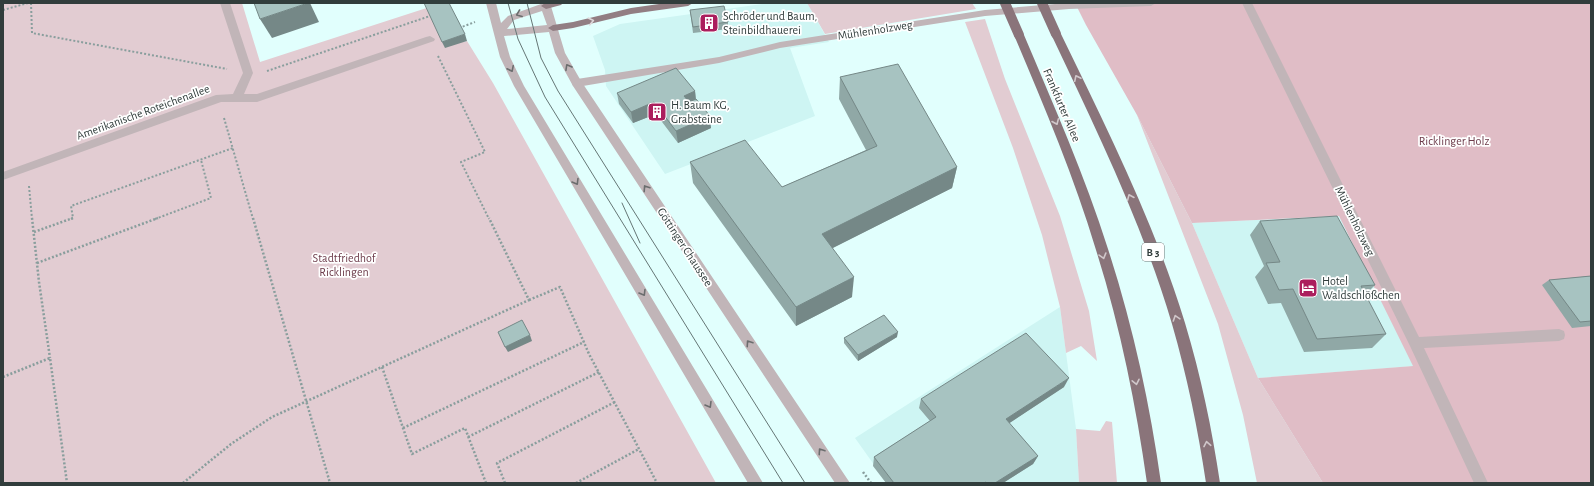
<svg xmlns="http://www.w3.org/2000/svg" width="1594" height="486" viewBox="0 0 1594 486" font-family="'Alegreya Sans',sans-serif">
	<rect width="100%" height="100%" fill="#e1fffd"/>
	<!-- built -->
	<g fill="#cef5f3">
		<polygon points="770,3 807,3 829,42 790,48 815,116 665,174 606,86 605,70 593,36 620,24"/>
		<polygon points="1339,216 1414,366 1258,378 1192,223"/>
		<polygon points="1060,307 1076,429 1079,483 887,483 855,438"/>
	</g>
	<!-- green -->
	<g fill="#e2ccd2">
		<polygon points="3,3 242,3 260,62 442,3 464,42 467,41 493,83 716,483 3,483"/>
		<polygon points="807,3 972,3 976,9 825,34"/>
		<polygon points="985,19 1005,79 1060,216 1089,311 1097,361 1081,346 1066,353 1060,307 1042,235 1013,148 965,22"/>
		<polygon points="1137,115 1192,223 1258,378 1323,483 1257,483 1243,415 1218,324"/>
		<polygon points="1106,421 1112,422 1117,483 1079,483 1076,429 1100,431"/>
	</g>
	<!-- forest -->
	<polygon fill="#e0bdc6" points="1075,3 1591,3 1591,483 1323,483 1258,378 1413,366 1339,216 1192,223 1137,115 1086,25"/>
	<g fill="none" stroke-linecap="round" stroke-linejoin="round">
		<!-- path-far1 -->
		<g stroke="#899e9d" stroke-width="2" stroke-dasharray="2 2" stroke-linecap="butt">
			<polyline points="31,3 32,33 227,69"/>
			<polyline points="3,10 28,3"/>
			<polyline points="459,28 475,22"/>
			<polyline points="438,56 485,152 461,162 489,219"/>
			<polyline points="267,71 433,15"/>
			<polyline points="224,118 253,219"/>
			<polyline points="29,186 32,219"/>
			<polyline points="71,219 73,218 71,206 233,148"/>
			<polyline points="155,219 211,198 201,160"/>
		</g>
		<!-- path -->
		<g stroke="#899e9d" stroke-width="2.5" stroke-dasharray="2 2" stroke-linecap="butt">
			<polyline points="32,218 39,282 50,358"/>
			<polyline points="253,218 330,483"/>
			<polyline points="34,232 73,218"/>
			<polyline points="37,263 158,218"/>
			<polyline points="529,300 560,287 589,354 657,483"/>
			<polyline points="382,367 412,454 465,428 486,483"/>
			<polyline points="3,377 50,358 67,483"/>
			<polyline points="403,428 584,342"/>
			<polyline points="468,437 599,372"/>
			<polyline points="863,472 871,483"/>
			<polyline points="183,483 231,444 272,417 529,300 489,218"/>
			<polyline points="505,483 497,463 615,402"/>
			<polyline points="576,483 639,449"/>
		</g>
		<!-- service -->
		<g fill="#c1b5b8" fill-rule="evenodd">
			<polygon points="220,3 230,3 253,73 244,94 257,94 426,37 430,36 435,39 434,41 257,102 221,102 3,180 3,172 216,95 233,94 243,73"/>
			<polygon points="1242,3 1252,3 1419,337 1559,329 1564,331 1565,335 1564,339 1559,341 1424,348 1488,483 1474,483 1410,346"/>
		</g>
		<!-- minor -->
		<polygon fill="#c1b5b8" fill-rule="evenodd" points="1067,3 1156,3 1151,6 1069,9 985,16 780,48 719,63 577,87 573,86 572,83 573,80 577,79 719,57 780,42 985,10"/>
		<!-- tertiary -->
		<path fill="#c1b5b8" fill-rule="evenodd" d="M486,3H496L501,23L508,16L541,4L540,3H550L565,53L581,81L850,483H835L573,86L555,53L549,32L504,36L510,57L524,86L763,483H748L514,86L500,57ZM542,11L547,25L507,29L514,20Z"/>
		<!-- primary -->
		<g fill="#927e83" fill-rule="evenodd">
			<polygon points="545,3 563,3 561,5 546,9 541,6"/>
			<polygon points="666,3 693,3 688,6 631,14 573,28 553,31 548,28 553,25 573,22 631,8"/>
		</g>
		<!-- trunk -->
		<g fill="#8a747a" fill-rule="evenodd">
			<path d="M1056,31L1061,34C1106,127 1155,224 1185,323C1201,376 1212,429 1220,483H1206C1198,429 1187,376 1172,324C1143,225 1095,127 1051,34Z"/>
			<path d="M1019,32L1024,35C1054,106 1085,176 1108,249C1133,326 1150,404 1161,483H1147C1136,404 1120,326 1096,250C1074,176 1044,106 1014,35Z"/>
		</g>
		<!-- tram -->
		<g stroke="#657675" stroke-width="1">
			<polyline points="508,3 518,39 545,97 783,483"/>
			<polyline points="527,3 541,58 558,91 805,483"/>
			<polyline points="622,203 640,243"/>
		</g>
		<!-- trunk-bridge -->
		<g stroke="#8a747a" stroke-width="10">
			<polyline points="1005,3 1019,35"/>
			<polyline points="1042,3 1056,34"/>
		</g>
	</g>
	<!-- wall -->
	<g fill="#90a8a6">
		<polygon points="690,10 728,22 728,29 693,33"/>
		<polygon points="840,77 957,167 952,188 832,248 852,297 796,326 693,183 690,162 782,187 866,150 839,99"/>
		<polygon points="695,91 696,99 711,128 678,143 656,114 633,123 619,104 617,93"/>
		<polygon points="1260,221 1375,285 1365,295 1386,334 1372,348 1304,352 1281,303 1268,304 1255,277 1264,266 1250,235"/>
		<polygon points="1591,276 1591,326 1572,328 1542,285 1549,280"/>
		<polygon points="897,337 858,361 844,343 844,338"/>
		<polygon points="1064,387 1009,423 1038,456 1033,464 1003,483 886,483 873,466 874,457 930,421 919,408 921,399"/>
	</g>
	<!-- shaded-wall -->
	<g fill="#758887">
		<polygon points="308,3 310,3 319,22 272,38 260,19"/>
		<polygon points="465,34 467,41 445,48 442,42"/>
		<polygon points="695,91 696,103 685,108 684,96"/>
		<polygon points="654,102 656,114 633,123 631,112"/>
		<polygon points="710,116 711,128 678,143 676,131"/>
		<polygon points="957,167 952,188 821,254 822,234"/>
		<polygon points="854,277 852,297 796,326 796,307"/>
		<polygon points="898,332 897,337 858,361 858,355"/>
		<polygon points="530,335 532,341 508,352 505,347"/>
		<polygon points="1069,378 1064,387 1002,428 1006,419"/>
		<polygon points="1038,456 1033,464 1003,483 995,483"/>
	</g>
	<!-- building -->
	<g fill="#a7c3c1" stroke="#758887">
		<polygon points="254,3 308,3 260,19"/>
		<polygon points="424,3 449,3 465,34 442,42"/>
		<polygon points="724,6 728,22 693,27 690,10"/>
		<polygon points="898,64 957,167 822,234 854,277 796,307 690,162 745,140 782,187 877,146 840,77"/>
		<polygon points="676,68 695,91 684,96 689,102 696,99 710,116 676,131 654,102 631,112 617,93"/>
		<polygon points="1337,216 1375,285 1361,286 1386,334 1317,339 1293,289 1279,290 1266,263 1280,262 1260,221"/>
		<polygon points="1591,276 1591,321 1580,322 1549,280"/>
		<polygon points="884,315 898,332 858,355 844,338"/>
		<polygon points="522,320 530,335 505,347 498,332"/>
		<polygon points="1026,333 1069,378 1006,419 1038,456 995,483 987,483 986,482 984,483 894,483 874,457 936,417 921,399"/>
	</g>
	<!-- one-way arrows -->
	<defs><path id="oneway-chevron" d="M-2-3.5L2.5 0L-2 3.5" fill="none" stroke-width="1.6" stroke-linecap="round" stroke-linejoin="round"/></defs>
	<g stroke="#6b6d6e">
		<use href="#oneway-chevron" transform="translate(519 14) rotate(159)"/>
		<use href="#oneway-chevron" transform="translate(568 67) rotate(-119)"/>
		<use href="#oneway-chevron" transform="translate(511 69) rotate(64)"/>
		<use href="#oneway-chevron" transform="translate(576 182) rotate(59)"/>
		<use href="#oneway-chevron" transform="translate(646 188) rotate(-123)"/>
		<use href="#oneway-chevron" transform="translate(643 293) rotate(59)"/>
		<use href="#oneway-chevron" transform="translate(749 343) rotate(-124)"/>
		<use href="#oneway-chevron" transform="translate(709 405) rotate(59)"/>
		<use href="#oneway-chevron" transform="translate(821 451) rotate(-124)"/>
	</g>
	<use stroke="#ded8da" href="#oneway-chevron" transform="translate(591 21) rotate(-13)"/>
	<g stroke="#d0c7ca">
		<use href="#oneway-chevron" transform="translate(1077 78) rotate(-116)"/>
		<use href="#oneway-chevron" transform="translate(1056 122) rotate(67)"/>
		<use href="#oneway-chevron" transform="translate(1130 197) rotate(-113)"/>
		<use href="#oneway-chevron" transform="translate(1103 256) rotate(74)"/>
		<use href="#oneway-chevron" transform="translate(1176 318) rotate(-108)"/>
		<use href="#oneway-chevron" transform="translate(1136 382) rotate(78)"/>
		<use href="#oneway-chevron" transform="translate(1207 444) rotate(-101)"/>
	</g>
	<!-- icons -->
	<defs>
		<symbol id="building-square" viewBox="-11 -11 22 22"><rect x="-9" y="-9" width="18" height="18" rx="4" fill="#ab1e5d" stroke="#fff"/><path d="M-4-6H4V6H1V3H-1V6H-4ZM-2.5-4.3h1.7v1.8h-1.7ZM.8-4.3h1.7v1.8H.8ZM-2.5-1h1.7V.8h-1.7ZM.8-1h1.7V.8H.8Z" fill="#fff"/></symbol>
		<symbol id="hotel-square" viewBox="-11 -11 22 22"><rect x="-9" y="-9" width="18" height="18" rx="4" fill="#ab1e5d" stroke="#fff"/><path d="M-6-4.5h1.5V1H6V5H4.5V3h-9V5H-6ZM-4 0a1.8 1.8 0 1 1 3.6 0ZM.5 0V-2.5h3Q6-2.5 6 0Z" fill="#fff"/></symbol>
	</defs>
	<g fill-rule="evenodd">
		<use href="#building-square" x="698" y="12" width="22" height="22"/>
		<use href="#building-square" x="646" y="101" width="22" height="22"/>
		<use href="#hotel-square" x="1297" y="277" width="22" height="22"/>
	</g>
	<g text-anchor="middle" stroke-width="3.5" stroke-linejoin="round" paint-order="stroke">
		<!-- shield labels -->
		<rect fill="#fff" stroke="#6f7776" stroke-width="1" x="1142" y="243" width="22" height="18" rx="3"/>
		<g font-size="11" font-weight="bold" fill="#313d3c">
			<text x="1153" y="256">B 3</text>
		</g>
		<!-- poi labels -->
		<g font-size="12" fill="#313d3c" stroke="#fff" text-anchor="start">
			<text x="723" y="20">Schröder und Baum,<tspan x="723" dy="14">Steinbildhauerei</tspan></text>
			<text x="671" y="109">H. Baum KG,<tspan x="671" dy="14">Grabsteine</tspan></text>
			<text x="1322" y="285">Hotel<tspan x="1322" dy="14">Waldschlößchen</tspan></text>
		</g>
		<!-- street labels -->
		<g font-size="12" fill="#313d3c" stroke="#fff">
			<text transform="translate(875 30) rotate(-9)" y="4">Mühlenholzweg</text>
			<text transform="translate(1062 105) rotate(67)" y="4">Frankfurter Allee</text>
			<text transform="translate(143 112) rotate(-20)" y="4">Amerikanische Roteichenallee</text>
			<text transform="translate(1355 221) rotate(64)" y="4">Mühlenholzweg</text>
			<text transform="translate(685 247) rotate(57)" y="4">Göttinger Chaussee</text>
		</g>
		<!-- park labels -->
		<g font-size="12" fill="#6d3c4b" stroke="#fff">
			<text x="1454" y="145">Ricklinger Holz</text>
			<text x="344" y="262">Stadtfriedhof<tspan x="344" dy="14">Ricklingen</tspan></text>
		</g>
	</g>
	<!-- border -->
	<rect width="1594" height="486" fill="none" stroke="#313d3c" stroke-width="8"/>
</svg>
